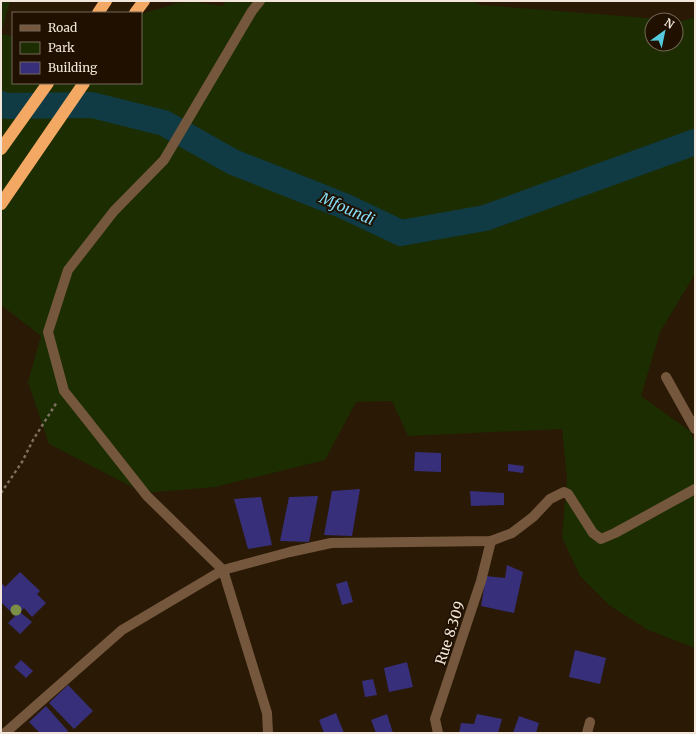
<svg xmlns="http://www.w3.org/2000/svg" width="696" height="734" viewBox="0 0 696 734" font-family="Merriweather,serif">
	<rect width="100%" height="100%" fill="#291905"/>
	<!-- green -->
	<polygon fill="#1d2d02" points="1,1 10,1 1,34 13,36 13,83 141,83 141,14 178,3 194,2 223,6 226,1 470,1 481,5 673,20 652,20 652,44 676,44 676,20 682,21 695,17 695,274 660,332 641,396 690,431 695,442 695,648 648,630 609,605 580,576 562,537 567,479 562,429 408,436 392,401 356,402 325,460 215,487 144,493 49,444 28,382 41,336 1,305"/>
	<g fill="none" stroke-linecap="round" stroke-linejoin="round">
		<!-- river -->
		<polyline stroke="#103b45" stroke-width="26" points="1,104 7,106 92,105 164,123 233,162 344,206 401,233 485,218 695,142"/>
	</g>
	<!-- building -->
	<g fill="#372f7a">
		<polygon points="415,452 441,453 441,472 414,471"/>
		<polygon points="508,464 524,466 523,473 508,471"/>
		<polygon points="360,489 352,536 324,535 332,491"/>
		<polygon points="470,491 504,493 504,505 471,506"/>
		<polygon points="318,496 309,542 280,541 289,497"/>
		<polygon points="261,497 272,545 248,549 234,499"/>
		<polygon points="507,565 523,572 514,613 481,606 486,576 505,578"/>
		<polygon points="20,572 40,591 37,594 46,603 32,617 24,608 20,612 32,622 20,634 8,623 15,616 1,602 1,586 3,584 5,587"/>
		<polygon points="347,581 353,602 342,605 336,584"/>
		<polygon points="575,650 606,658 600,684 569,677"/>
		<polygon points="21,660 33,671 26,678 14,667"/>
		<polygon points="407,662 413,687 389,692 384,668"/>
		<polygon points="373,679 377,695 365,697 362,681"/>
		<polygon points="68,685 93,711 74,729 49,703"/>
		<polygon points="46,706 68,731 66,733 40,733 29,722"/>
		<polygon points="336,713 344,733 324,733 319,720"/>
		<polygon points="387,714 393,733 376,733 371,720"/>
		<polygon points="477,714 502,719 498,733 459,733 461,723 474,724"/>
		<polygon points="519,716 539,723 536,733 513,733"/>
	</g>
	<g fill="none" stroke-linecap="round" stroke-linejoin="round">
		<!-- path -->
		<polyline stroke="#7f7161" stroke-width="2.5" stroke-dasharray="3 3" stroke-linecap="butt" points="1,493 22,462 33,440 57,402"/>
		<!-- minor -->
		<g stroke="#75573d" stroke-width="10">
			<polyline points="666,377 695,429"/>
			<polyline points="5,733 122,630 223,570 147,496 80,411 64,391 48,332 68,270 114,211 164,160 252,11 260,1"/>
			<polyline points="268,733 267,713 223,570 290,552 331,543 491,541 512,533 533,517 550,499 564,492 568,494 570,497 593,533 601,539 615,533 695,489"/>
			<polyline points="438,733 435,719 481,581 491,541"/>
			<polyline points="587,733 590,722"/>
		</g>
		<!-- motorway -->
		<g stroke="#f3a963" stroke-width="12">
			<polyline points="98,13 106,1"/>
			<polyline points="135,13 144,1"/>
			<polyline points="1,149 48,83"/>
			<polyline points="1,204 84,83"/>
		</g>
	</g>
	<!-- trees -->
	<circle fill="#7c8f46" cx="16" cy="610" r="5.5"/>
	<g text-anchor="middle" stroke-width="4" stroke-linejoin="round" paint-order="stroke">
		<!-- street labels -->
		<g font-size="14" fill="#f3e7db" stroke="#1f1000">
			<text transform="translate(450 633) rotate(-72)" y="5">Rue 8.309</text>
		</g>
		<!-- water labels -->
		<g font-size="15" font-style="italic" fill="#83dbf4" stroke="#1f1000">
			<text transform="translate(347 209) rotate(24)" y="5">Mfoundi</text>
		</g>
	</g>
	<!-- border -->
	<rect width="696" height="734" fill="none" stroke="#f3e7db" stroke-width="4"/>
	<!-- legend -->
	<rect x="12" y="12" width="130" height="72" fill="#1f1000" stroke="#746658"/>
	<rect x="20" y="25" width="20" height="6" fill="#75573d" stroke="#746658"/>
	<text x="48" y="32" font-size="12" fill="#f3e7db">Road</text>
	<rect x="20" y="42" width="20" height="12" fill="#1d2d02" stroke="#746658"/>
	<text x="48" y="52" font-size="12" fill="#f3e7db">Park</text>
	<rect x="20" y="62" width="20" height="12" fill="#372f7a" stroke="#746658"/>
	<text x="48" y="72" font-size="12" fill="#f3e7db">Building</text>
	<!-- north arrow -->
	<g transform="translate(664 32) rotate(33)"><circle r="19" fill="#1f1000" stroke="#746658"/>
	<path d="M0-3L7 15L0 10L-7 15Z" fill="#55cadf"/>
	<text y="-6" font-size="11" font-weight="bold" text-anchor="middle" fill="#f3e7db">N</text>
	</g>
</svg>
